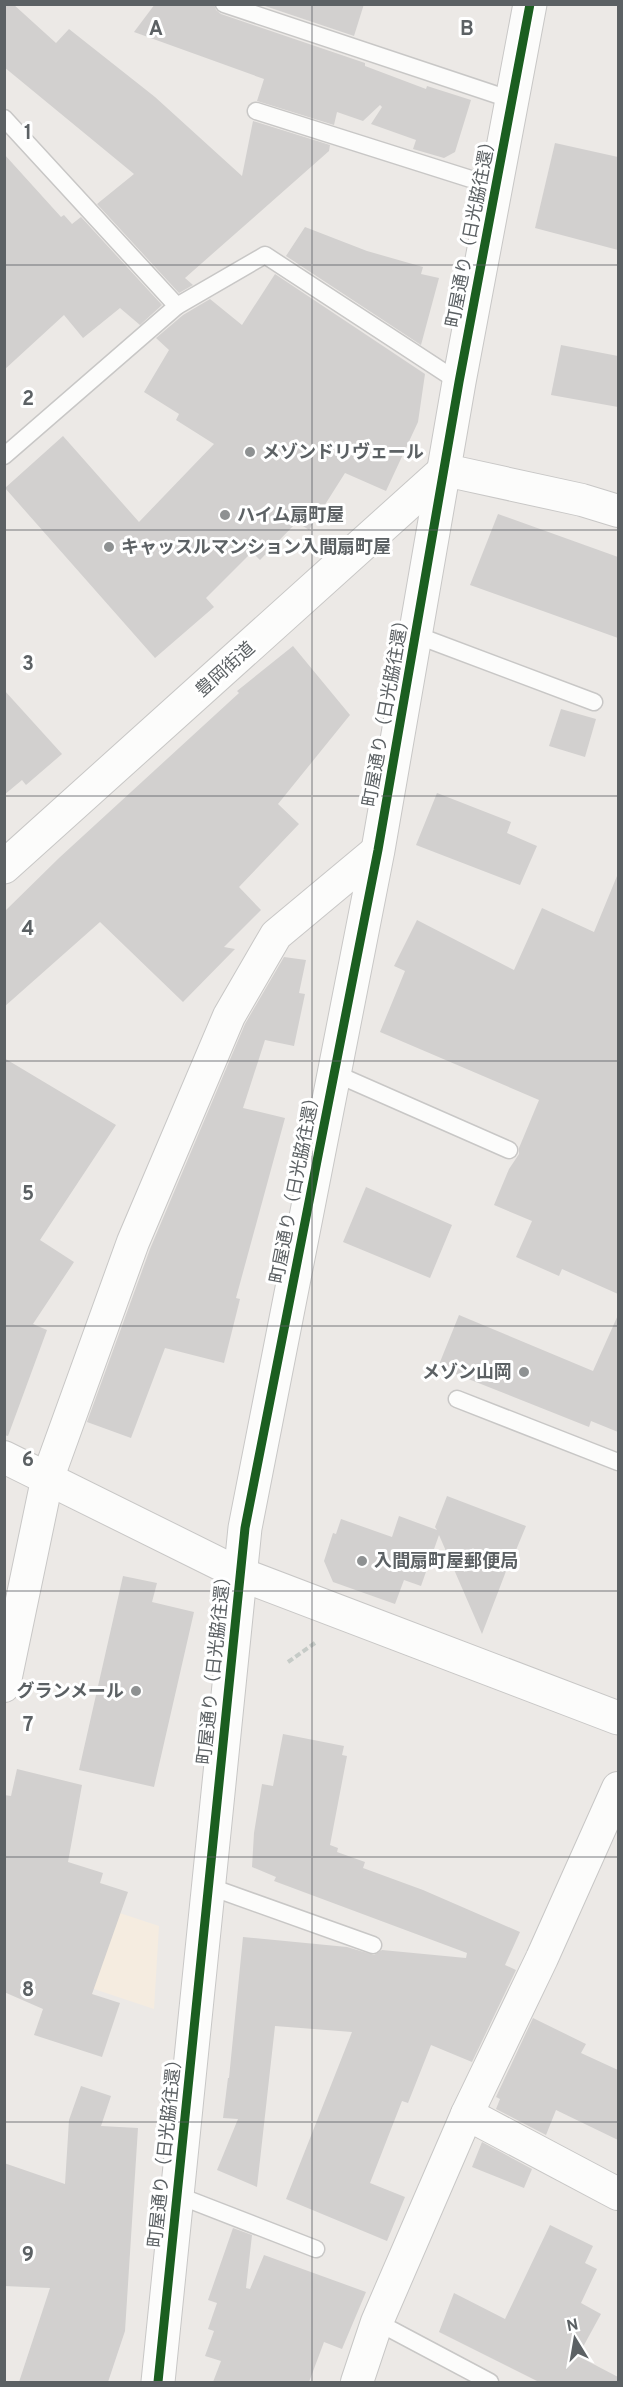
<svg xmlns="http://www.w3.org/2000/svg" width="623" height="2387" viewBox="0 0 623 2387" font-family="Overpass,'Noto Sans JP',sans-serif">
	<rect width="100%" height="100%" fill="#ece9e6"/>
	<!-- commercial -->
	<polygon fill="#f5ece0" points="47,1889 159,1926 154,2009 22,1965"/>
	<!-- building -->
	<g fill="#d2d0cf">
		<polygon points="4,4 13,4 56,43 69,29 155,97 242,176 253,121 330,145 329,151 185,278 193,285 179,293 97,204 134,174 4,67"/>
		<polygon points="155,4 214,4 216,10 221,14 365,63 365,66 426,89 427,86 471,100 455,152 444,158 413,149 416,140 371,124 382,107 380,105 363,121 337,112 334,125 257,101 264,79 134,32"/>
		<polygon points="259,4 364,4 354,36"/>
		<polygon points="555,143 618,157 618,250 535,228"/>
		<polygon points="4,154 61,217 64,215 72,224 81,217 162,305 140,325 120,308 83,338 64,315 4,370"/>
		<polygon points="305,227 367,251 423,267 421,274 439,278 421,345 286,256"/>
		<polygon points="275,274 425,374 418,422 386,491 345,473 309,530 297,522 260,560 252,552 206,598 214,607 155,658 5,488 63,436 139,522 214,444 176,420 179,414 144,392 169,350 156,338 183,315 210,299 242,325"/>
		<polygon points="561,345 618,356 618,407 551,395"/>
		<polygon points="498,514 618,557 618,638 470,585"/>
		<polygon points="293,646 350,715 278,804 299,824 239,887 261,910 224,947 235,949 183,1002 100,922 4,1007 4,912 59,858 239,693 237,691"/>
		<polygon points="4,690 62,754 26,785 22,780 4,795"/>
		<polygon points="561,709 596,719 585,757 549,746"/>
		<polygon points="437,793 511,822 507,833 537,846 520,885 416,845"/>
		<polygon points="617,876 618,876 618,1294 562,1269 559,1276 516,1257 532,1221 494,1205 509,1169 519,1154 519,1148 539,1100 380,1032 405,971 394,966 417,920 514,970 542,908 594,932"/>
		<polygon points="284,957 306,960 299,993 305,994 294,1046 265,1040 243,1108 285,1118 236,1298 240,1299 224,1363 165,1348 131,1438 87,1422 150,1249 245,1024"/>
		<polygon points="4,1058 116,1125 40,1240 74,1262 33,1324 47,1330 8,1436 4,1435"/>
		<polygon points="366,1187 452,1225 430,1278 343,1242"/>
		<polygon points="459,1315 593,1371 618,1315 618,1432 591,1421 589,1427 438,1367"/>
		<polygon points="447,1496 526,1526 509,1567 508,1566 482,1634 439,1535 421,1586 404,1580 395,1604 333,1582 324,1561 333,1533 336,1534 341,1519 392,1537 399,1516 437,1530 435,1527"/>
		<polygon points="123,1576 157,1583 152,1602 194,1612 154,1787 79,1770"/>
		<polygon points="283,1734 344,1746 342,1755 347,1756 330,1845 338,1848 337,1852 365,1862 363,1868 423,1890 520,1932 505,1965 516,1970 472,2062 431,2045 408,2103 402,2101 370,2183 405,2197 387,2241 286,2199 352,2032 275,2026 257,2187 217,2170 238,2119 223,2118 228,2078 229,2078 243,1937 347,1947 374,1955 382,1950 466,1958 467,1953 274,1881 276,1877 252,1867 254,1833 262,1784 273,1786"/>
		<polygon points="17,1769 82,1785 68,1862 103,1873 100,1883 128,1892 92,1994 120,2003 102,2057 34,2035 43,2009 4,1992 4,1795 11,1796"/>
		<polygon points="533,2018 586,2044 581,2053 618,2070 618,2140 556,2110 546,2135 496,2109 500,2099 496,2097"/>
		<polygon points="81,2086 111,2096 101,2126 138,2128 125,2331 108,2382 19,2382 50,2288 4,2286 4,2163 65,2184 69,2120"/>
		<polygon points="482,2142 532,2169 524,2188 472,2167"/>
		<polygon points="550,2225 593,2246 585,2263 597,2269 581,2303 601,2314 578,2356 618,2377 618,2382 539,2382 439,2332 454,2293 505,2319"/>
		<polygon points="233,2228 252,2235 246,2288 250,2289 264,2255 366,2292 342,2349 324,2342 309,2382 213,2382 221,2361 205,2356 214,2331 208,2329 217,2303 208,2300"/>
	</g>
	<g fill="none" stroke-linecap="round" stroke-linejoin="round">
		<defs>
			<g id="service">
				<polyline points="224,4 512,100"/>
				<polyline points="256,111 496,187"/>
				<polyline points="4,118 177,306"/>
				<polyline points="4,456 177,306 265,255 459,382"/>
				<polyline points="416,635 594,702"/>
				<polyline points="334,1073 509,1150"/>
				<polyline points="457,1399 618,1462"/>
				<polyline points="208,1886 373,1945"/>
				<polyline points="177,2195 316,2249"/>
				<polyline points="377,2322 490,2382"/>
			</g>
			<g id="minor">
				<polyline points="445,470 582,500 618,511"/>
				<polyline points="4,1457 240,1574"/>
				<polyline points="4,1686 47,1480 133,1242 229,1016 276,935 378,850"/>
				<polyline points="467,2114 618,2194"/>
				<polyline points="357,2382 377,2322 467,2114 542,1958 618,1788"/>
			</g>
			<g id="tertiary">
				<polyline points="4,867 445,470"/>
				<polyline points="240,1574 618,1718"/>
				<polyline points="158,2382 245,1528 378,850 459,382 530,4"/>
			</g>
		</defs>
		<!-- service casing -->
		<use href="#service" stroke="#c8c7c6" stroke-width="19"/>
		<!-- minor casing -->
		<use href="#minor" stroke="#c8c7c6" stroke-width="34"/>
		<!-- tertiary casing -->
		<use href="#tertiary" stroke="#c8c7c6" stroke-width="35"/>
		<!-- path -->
		<polyline stroke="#c6cbc7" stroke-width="4" stroke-dasharray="6 3" stroke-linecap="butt" points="288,1662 315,1643"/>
		<!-- service -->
		<use href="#service" stroke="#fcfcfb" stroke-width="16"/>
		<!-- minor -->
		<use href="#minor" stroke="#fcfcfb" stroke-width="32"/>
		<!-- tertiary -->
		<use href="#tertiary" stroke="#fcfcfb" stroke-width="33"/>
		<defs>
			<polyline id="cycleway" points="158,2382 245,1528 378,850 459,382 530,4"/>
		</defs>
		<!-- cycleway casing -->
		<use href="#cycleway" stroke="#fff" stroke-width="13"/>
		<!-- cycleway -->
		<use href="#cycleway" stroke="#1b5e20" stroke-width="9"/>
	</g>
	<!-- grid -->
	<path fill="none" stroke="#5c6164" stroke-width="1.5" stroke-opacity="0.55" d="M312,4V2382M4,265H618M4,530H618M4,796H618M4,1061H618M4,1326H618M4,1591H618M4,1857H618M4,2122H618"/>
	<!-- markers -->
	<g fill="#8e9192" stroke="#fff" stroke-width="2">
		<circle cx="250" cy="452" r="6"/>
		<circle cx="225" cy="515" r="6"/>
		<circle cx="109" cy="547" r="6"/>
		<circle cx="524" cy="1372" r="6"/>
		<circle cx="362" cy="1561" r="6"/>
		<circle cx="136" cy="1691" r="6"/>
	</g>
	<g text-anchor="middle" stroke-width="6" stroke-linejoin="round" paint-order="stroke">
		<!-- street labels -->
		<g font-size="18" fill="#5c6164" stroke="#fff">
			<text transform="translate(471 230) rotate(-79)" y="6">町屋通り（日光脇往還）</text>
			<text transform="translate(225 669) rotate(-42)" y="6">豊岡街道</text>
			<text transform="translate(386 709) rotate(-80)" y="6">町屋通り（日光脇往還）</text>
			<text transform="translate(295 1186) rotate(-79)" y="6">町屋通り（日光脇往還）</text>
			<text transform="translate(214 1666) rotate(-84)" y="6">町屋通り（日光脇往還）</text>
			<text transform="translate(165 2149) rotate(-84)" y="6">町屋通り（日光脇往還）</text>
		</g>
		<!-- poi labels -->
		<g font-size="18" font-weight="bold" fill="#5c6164" stroke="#fff" text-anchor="start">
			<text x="262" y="458">メゾンドリヴェール</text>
			<text x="237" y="521">ハイム扇町屋</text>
			<text x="121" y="553">キャッスルマンション入間扇町屋</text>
			<text x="512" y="1378" text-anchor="end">メゾン山岡</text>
			<text x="374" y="1567">入間扇町屋郵便局</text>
			<text x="124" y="1697" text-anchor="end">グランメール</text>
		</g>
	</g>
	<g font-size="20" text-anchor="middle" font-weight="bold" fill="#5c6164" stroke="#fff" stroke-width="6" stroke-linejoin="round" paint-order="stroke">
		<text x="156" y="35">A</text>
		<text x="467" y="35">B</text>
		<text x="28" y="139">1</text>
		<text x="28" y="405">2</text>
		<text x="28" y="670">3</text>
		<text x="28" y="935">4</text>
		<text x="28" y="1200">5</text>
		<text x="28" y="1466">6</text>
		<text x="28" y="1731">7</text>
		<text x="28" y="1996">8</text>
		<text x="28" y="2261">9</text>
	</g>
	<!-- border -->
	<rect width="623" height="2387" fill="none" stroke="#5c6164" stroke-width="12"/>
	<!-- north arrow -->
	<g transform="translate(575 2339) rotate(349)" stroke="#ffffff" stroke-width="4.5" paint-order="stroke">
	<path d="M0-4.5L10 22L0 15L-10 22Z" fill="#5c6164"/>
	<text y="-9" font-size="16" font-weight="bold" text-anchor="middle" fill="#5c6164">N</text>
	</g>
</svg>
